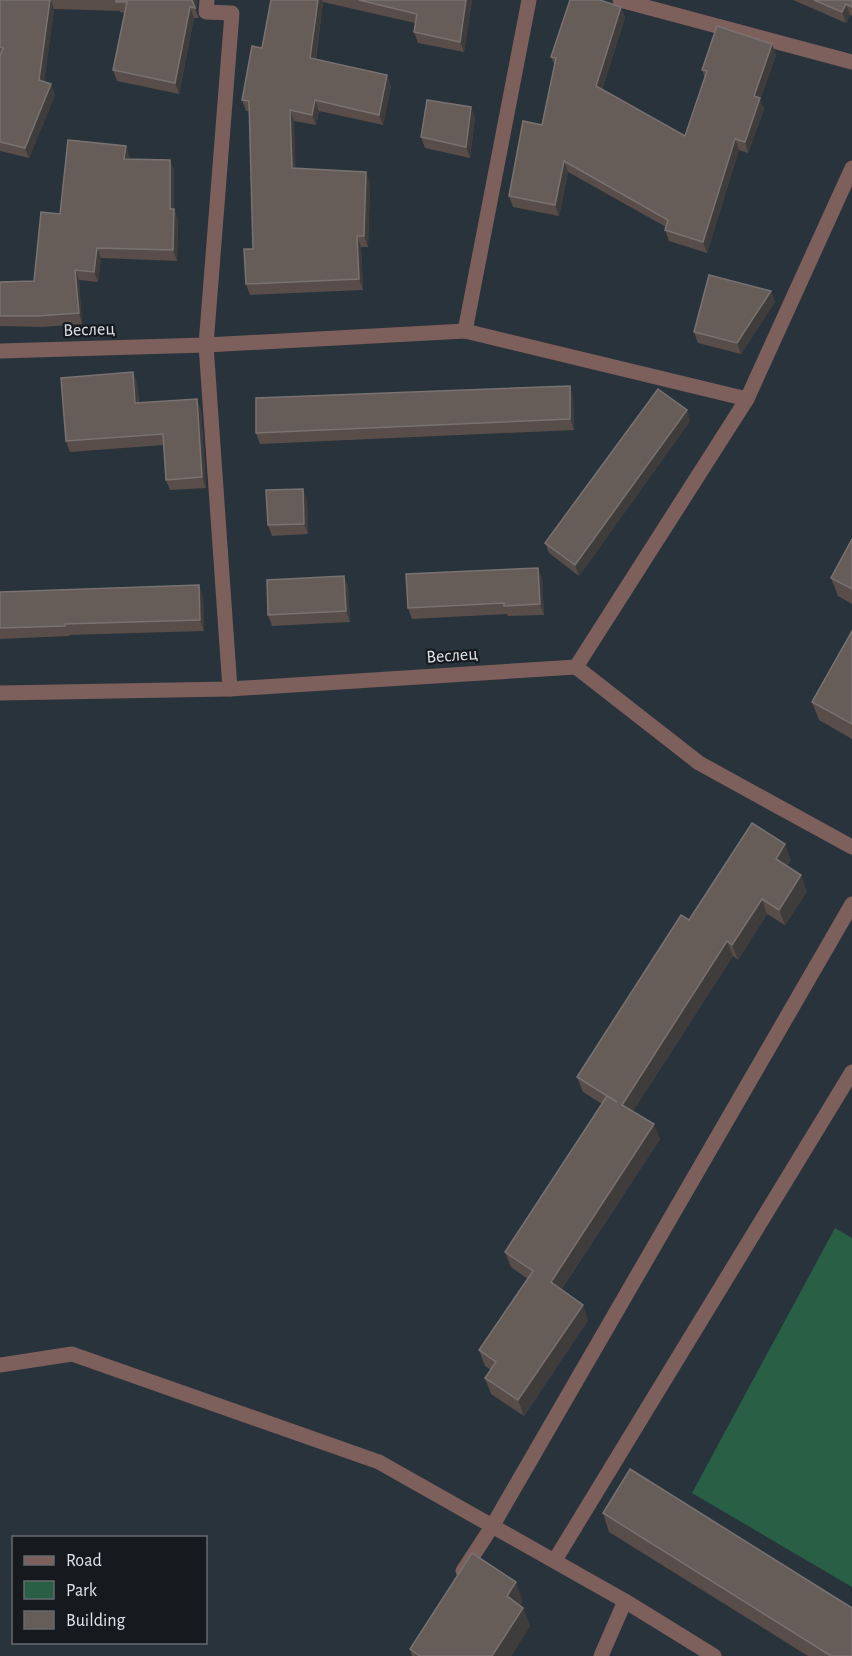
<svg xmlns="http://www.w3.org/2000/svg" width="852" height="1656" viewBox="0 0 852 1656" font-family="'Alegreya Sans',sans-serif">
	<rect width="100%" height="100%" fill="#29333b"/>
	<!-- green -->
	<polygon fill="#285f45" points="835,1228 852,1238 852,1587 692,1493"/>
	<g fill="none" stroke-linecap="round" stroke-linejoin="round">
		<!-- lane -->
		<g stroke="#7d5f5c" stroke-width="15">
			<polyline points="0,1365 72,1354 379,1462"/>
			<polyline points="463,1571 493,1525"/>
		</g>
		<!-- street -->
		<g stroke="#7d5f5c" stroke-width="15">
			<polyline points="207,0 206,12 232,13 206,345 230,689"/>
			<polyline points="620,0 852,62"/>
			<polyline points="465,331 529,0"/>
			<polyline points="0,351 206,345 465,331 747,399"/>
			<polyline points="576,667 747,399 852,168"/>
			<polyline points="0,693 230,689 576,667 699,763 852,847"/>
			<polyline points="379,1462 625,1601 714,1656"/>
			<polyline points="493,1525 852,904"/>
			<polyline points="555,1560 852,1072"/>
			<polyline points="601,1656 625,1601"/>
		</g>
	</g>
	<!-- wall -->
	<g fill="#584d48">
		<polygon points="0,0 197,0 196,11 199,18 194,18 179,94 117,81 113,70 125,13 120,12 120,11 54,9 44,82 51,84 55,95 29,158 0,151"/>
		<polygon points="271,0 472,0 464,52 418,43 414,32 415,23 323,2 316,59 391,86 383,125 319,111 316,125 294,121 295,168 370,183 368,247 361,247 363,290 250,295 246,284 253,249 249,111 246,111 242,100 262,48"/>
		<polygon points="793,0 852,0 852,16 850,15 846,23"/>
		<polygon points="621,7 625,18 602,89 685,136 705,78 702,70 776,55 760,100 764,109 748,153 739,150 707,253 669,241 665,230 666,227 568,172 559,216 513,207 509,196 542,125 555,66 551,57"/>
		<polygon points="475,117 470,158 425,148 421,137"/>
		<polygon points="130,157 129,159 170,160 174,171 174,209 178,220 177,261 101,258 98,282 79,280 82,324 42,327 0,326 0,282 34,281"/>
		<polygon points="771,291 775,302 741,354 698,343 694,332"/>
		<polygon points="133,372 137,383 139,402 201,410 206,488 170,490 166,480 164,445 70,452 66,441"/>
		<polygon points="570,386 573,397 574,430 260,444 256,433"/>
		<polygon points="687,410 690,421 579,576 549,553 545,543"/>
		<polygon points="307,500 308,534 272,536 268,525"/>
		<polygon points="852,539 852,604 838,596 831,578"/>
		<polygon points="344,576 348,587 350,622 272,626 268,615"/>
		<polygon points="542,578 544,615 508,616 507,614 412,619 408,608"/>
		<polygon points="0,592 203,596 204,631 69,635 69,636 0,639"/>
		<polygon points="852,631 852,739 819,720 812,702"/>
		<polygon points="791,860 787,866 807,891 785,925 767,914 738,960 733,956 633,1111 660,1139 561,1290 588,1320 524,1416 491,1394 485,1378 491,1370 485,1366 479,1350 528,1279 511,1267 505,1252 602,1104 583,1092 577,1077 689,920"/>
		<polygon points="603,1513 852,1656 808,1656 609,1532"/>
		<polygon points="523,1601 520,1605 523,1608 530,1626 511,1656 412,1656 410,1649"/>
	</g>
	<!-- shaded-wall -->
	<g fill="#3f3c3c">
		<polygon points="50,0 51,0 54,9 43,91 39,80"/>
		<polygon points="192,0 197,0 196,11 195,8"/>
		<polygon points="318,0 322,0 323,2 314,69 310,58"/>
		<polygon points="466,0 472,0 464,52 460,42"/>
		<polygon points="846,4 850,15 846,23 842,12"/>
		<polygon points="190,7 194,18 179,94 175,83"/>
		<polygon points="621,7 625,18 599,97 596,86"/>
		<polygon points="772,44 776,55 760,100 764,109 748,153 745,142 754,96"/>
		<polygon points="387,75 391,86 383,125 379,115"/>
		<polygon points="51,84 55,95 29,158 25,148"/>
		<polygon points="315,100 319,111 316,125 312,115"/>
		<polygon points="471,107 475,117 470,158 466,147"/>
		<polygon points="290,110 294,121 296,179 292,168"/>
		<polygon points="735,139 739,150 707,253 703,242"/>
		<polygon points="126,146 130,157 128,170 124,159"/>
		<polygon points="170,160 174,171 174,220 170,209"/>
		<polygon points="564,161 568,172 559,216 555,205"/>
		<polygon points="366,172 370,183 368,247 364,236"/>
		<polygon points="174,209 178,220 177,261 173,250"/>
		<polygon points="357,236 361,247 363,290 359,279"/>
		<polygon points="97,248 101,258 98,282 94,272"/>
		<polygon points="75,270 79,280 82,324 79,313"/>
		<polygon points="771,291 775,302 741,354 737,343"/>
		<polygon points="133,372 137,383 139,413 135,403"/>
		<polygon points="570,386 573,397 574,430 570,419"/>
		<polygon points="197,399 201,410 206,488 202,477"/>
		<polygon points="687,410 690,421 579,576 575,565"/>
		<polygon points="303,489 307,500 308,534 304,524"/>
		<polygon points="538,568 542,578 544,615 540,604"/>
		<polygon points="344,576 348,587 350,622 346,611"/>
		<polygon points="199,585 203,596 204,631 200,620"/>
		<polygon points="785,844 791,860 782,874 776,859"/>
		<polygon points="801,875 807,891 785,925 779,910"/>
		<polygon points="762,899 767,914 738,960 732,945"/>
		<polygon points="727,941 733,956 627,1120 622,1105"/>
		<polygon points="654,1124 660,1139 556,1297 551,1282"/>
		<polygon points="583,1305 588,1320 524,1416 518,1400"/>
		<polygon points="516,1582 523,1601 514,1615 507,1596"/>
		<polygon points="523,1608 530,1626 511,1656 492,1656"/>
	</g>
	<!-- building -->
	<g fill="#665d59" stroke="#797270" stroke-width="1.5">
		<polygon points="0,0 50,0 39,80 51,84 25,148 0,142 0,56 3,48 0,47"/>
		<polygon points="116,0 192,0 195,8 190,7 175,83 113,70 127,2 116,2"/>
		<polygon points="271,0 318,0 310,58 387,75 379,115 315,100 312,115 290,110 292,168 366,172 364,236 357,236 359,279 246,284 244,249 253,249 249,101 242,100 252,46 262,48"/>
		<polygon points="359,0 466,0 460,42 414,32 417,14"/>
		<polygon points="570,0 600,0 621,7 596,86 685,136 707,71 702,70 717,26 772,44 754,96 760,98 745,142 735,139 703,242 665,230 668,220 564,161 555,205 509,196 523,121 542,125 556,58 551,57"/>
		<polygon points="814,0 852,0 852,7 846,4 842,12"/>
		<polygon points="427,100 471,107 466,147 421,137"/>
		<polygon points="68,140 126,146 124,159 170,160 170,209 174,209 173,250 97,248 94,272 75,270 79,313 38,316 0,316 0,282 34,281 41,212 60,214"/>
		<polygon points="709,275 771,291 737,343 694,332"/>
		<polygon points="133,372 135,403 197,399 202,477 166,480 163,434 66,441 61,378"/>
		<polygon points="570,386 570,419 256,433 256,398"/>
		<polygon points="658,389 687,410 575,565 545,543"/>
		<polygon points="303,489 304,524 268,525 266,490"/>
		<polygon points="852,539 852,589 831,578"/>
		<polygon points="538,568 540,604 504,606 504,603 408,608 406,574"/>
		<polygon points="344,576 346,611 268,615 267,580"/>
		<polygon points="199,585 200,620 65,624 65,626 0,628 0,592"/>
		<polygon points="852,631 852,724 812,702"/>
		<polygon points="752,823 785,844 776,859 801,875 779,910 762,899 732,945 727,941 622,1105 654,1124 551,1282 583,1305 518,1400 485,1378 496,1362 479,1350 533,1271 505,1252 607,1096 617,1102 577,1077 681,915 689,920"/>
		<polygon points="630,1469 852,1608 852,1656 831,1656 603,1513"/>
		<polygon points="472,1553 516,1582 507,1596 523,1608 492,1656 420,1656 410,1649"/>
	</g>
	<g text-anchor="middle" stroke-width="4.5" stroke-linejoin="round" paint-order="stroke">
		<!-- street labels -->
		<g font-size="18" fill="#dde3e8" stroke="#161a1e">
			<text transform="translate(89 329) rotate(-2)" y="6">Веслец</text>
			<text transform="translate(452 655) rotate(-4)" y="6">Веслец</text>
		</g>
	</g>
	<!-- legend -->
	<rect x="12" y="1536" width="195" height="108" fill="#161a1e" stroke="#666a6f" stroke-width="1.5"/>
	<rect x="24" y="1556" width="30" height="9" fill="#7d5f5c" stroke="#666a6f" stroke-width="1.5"/>
	<text x="66" y="1566" font-size="18" fill="#dde3e8">Road</text>
	<rect x="24" y="1581" width="30" height="18" fill="#285f45" stroke="#666a6f" stroke-width="1.5"/>
	<text x="66" y="1596" font-size="18" fill="#dde3e8">Park</text>
	<rect x="24" y="1611" width="30" height="18" fill="#665d59" stroke="#666a6f" stroke-width="1.5"/>
	<text x="66" y="1626" font-size="18" fill="#dde3e8">Building</text>
</svg>
